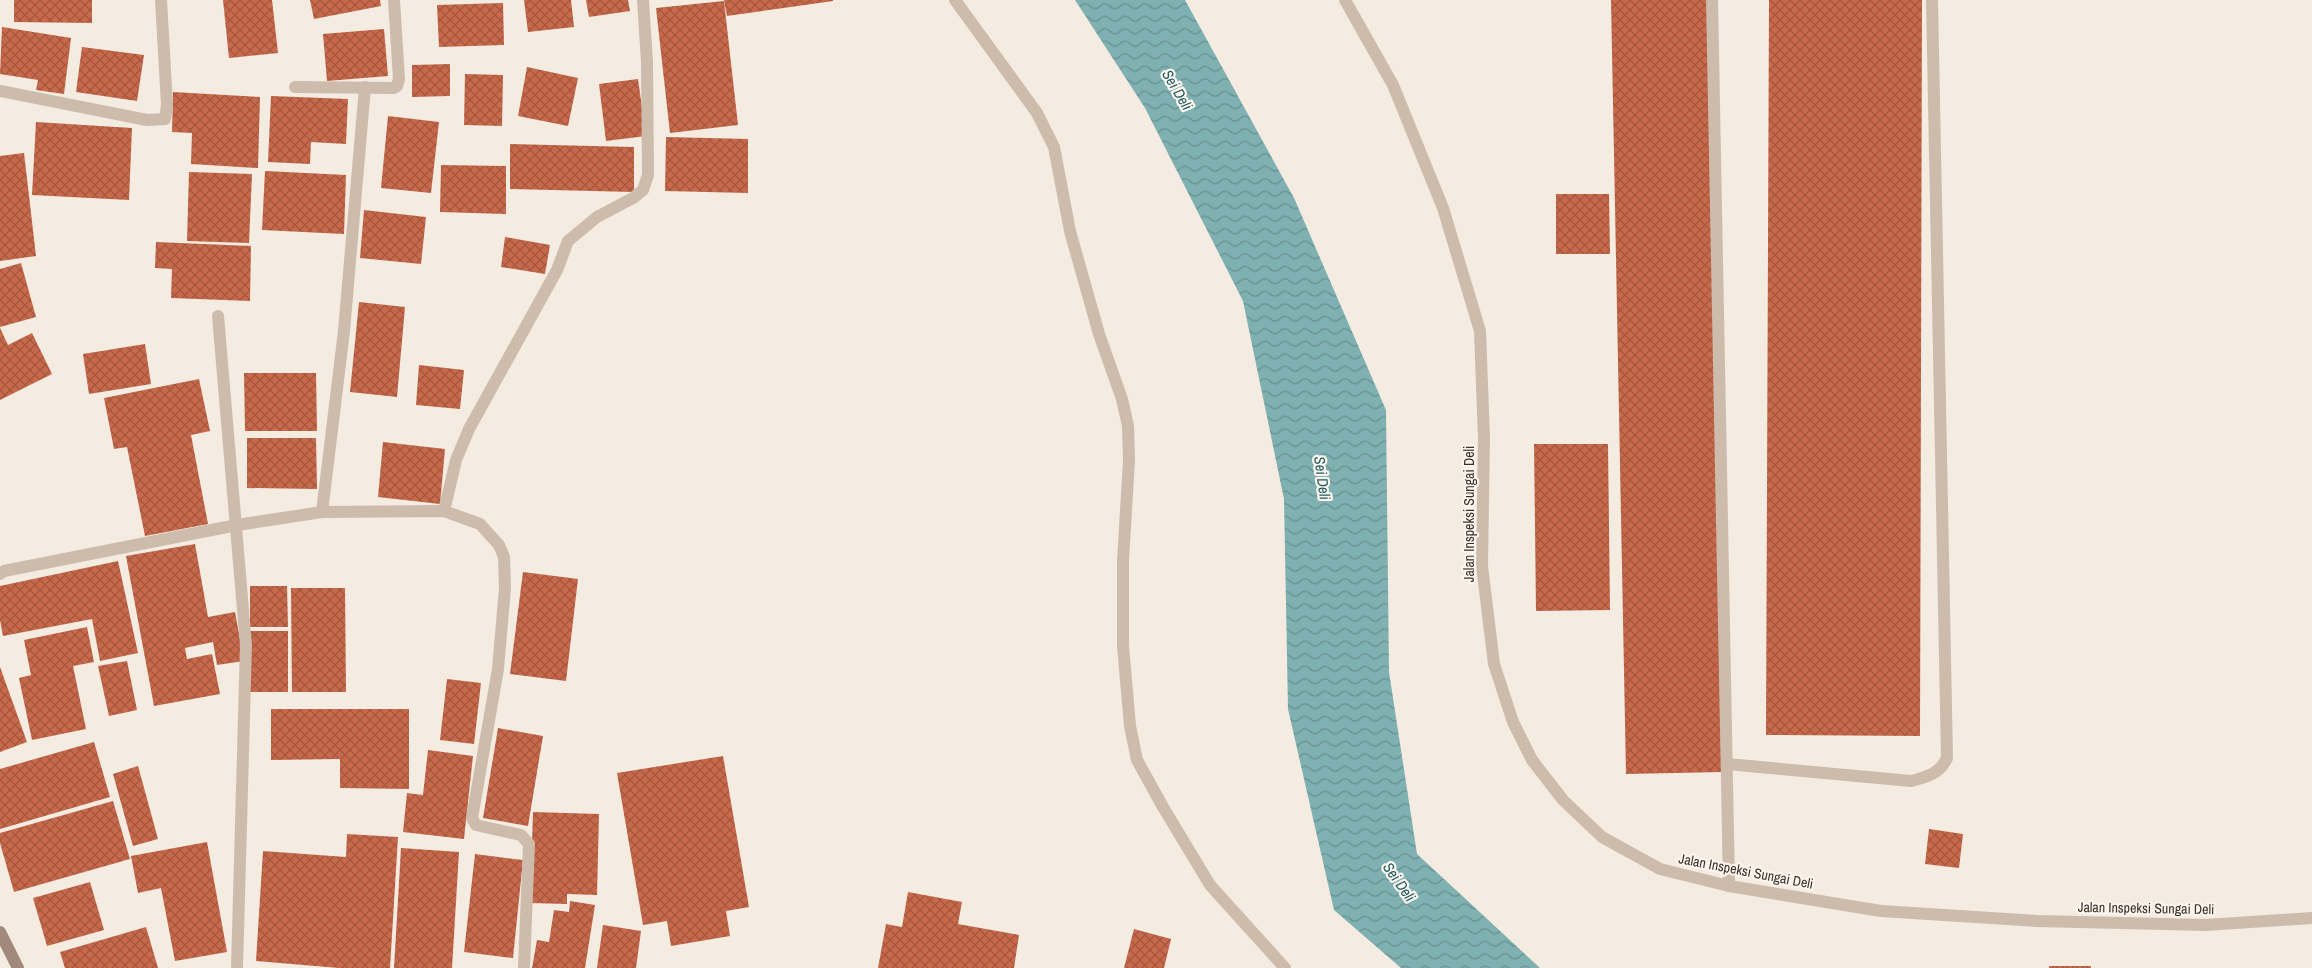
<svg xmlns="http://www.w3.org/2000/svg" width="2312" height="968" viewBox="0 0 2312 968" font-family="'Archivo Narrow',sans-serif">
	<defs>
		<pattern id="water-waves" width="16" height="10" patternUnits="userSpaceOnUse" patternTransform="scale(1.25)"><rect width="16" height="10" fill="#7fb0b2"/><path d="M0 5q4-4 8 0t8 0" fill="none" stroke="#699091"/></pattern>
		<pattern id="building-cross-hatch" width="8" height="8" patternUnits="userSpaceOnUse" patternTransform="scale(1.25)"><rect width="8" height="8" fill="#c8694b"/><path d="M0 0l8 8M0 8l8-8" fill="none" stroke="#a4573f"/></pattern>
	</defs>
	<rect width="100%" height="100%" fill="#f4ebe1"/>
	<!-- water -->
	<polygon fill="url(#water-waves)" points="1075,0 1185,0 1294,198 1386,410 1389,672 1417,854 1540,968 1401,968 1334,910 1288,709 1284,499 1243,301 1145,108"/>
	<!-- building -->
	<g fill="url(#building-cross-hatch)">
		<polygon points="14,0 92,0 92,23 14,22"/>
		<polygon points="223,0 272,0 278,53 229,58"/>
		<polygon points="310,0 380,0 381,6 314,19"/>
		<polygon points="524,0 571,0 574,27 528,32"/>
		<polygon points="586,0 628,0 630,11 589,17"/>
		<polygon points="724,0 833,0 833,1 727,16"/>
		<polygon points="1611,0 1708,0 1722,772 1626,774"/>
		<polygon points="1769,0 1922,0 1920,736 1766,735"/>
		<polygon points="724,1 738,125 670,133 656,8"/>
		<polygon points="503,3 504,45 439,47 437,5"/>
		<polygon points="2,27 71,38 64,94 36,90 38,80 0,74"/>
		<polygon points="384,29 388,76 327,81 323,34"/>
		<polygon points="82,47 144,55 137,101 76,92"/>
		<polygon points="450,64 450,96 412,97 412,65"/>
		<polygon points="527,67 578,78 568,126 518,116"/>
		<polygon points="465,74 503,75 502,126 464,125"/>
		<polygon points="638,79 646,136 606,141 599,84"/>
		<polygon points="173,92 260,97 258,168 191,164 192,133 172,132"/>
		<polygon points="271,96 348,99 346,144 311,142 310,164 268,162"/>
		<polygon points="388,116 439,122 431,193 381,188"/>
		<polygon points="36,122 132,128 129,200 32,195"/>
		<polygon points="666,137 748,139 748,193 665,191"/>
		<polygon points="510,144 634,147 634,192 510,189"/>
		<polygon points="24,153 36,256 0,261 0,156"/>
		<polygon points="441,165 506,166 506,214 440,212"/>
		<polygon points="265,171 346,175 344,234 262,230"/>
		<polygon points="189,172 252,174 249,243 187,241"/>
		<polygon points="1556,194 1609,194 1610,254 1556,254"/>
		<polygon points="364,210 426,217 421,264 360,258"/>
		<polygon points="505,237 550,245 545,274 501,267"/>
		<polygon points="156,242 251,246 250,301 171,298 172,269 155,268"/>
		<polygon points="21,263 36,317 0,327 0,269"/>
		<polygon points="359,302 405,307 397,397 350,392"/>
		<polygon points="0,328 8,345 32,333 52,374 0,400"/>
		<polygon points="145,344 151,384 89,394 83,354"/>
		<polygon points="419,365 464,370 460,409 416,405"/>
		<polygon points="244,373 316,373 317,431 245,431"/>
		<polygon points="199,379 210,431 191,435 208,524 145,536 127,447 114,449 104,398"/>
		<polygon points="247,438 316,438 317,489 247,488"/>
		<polygon points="383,442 445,449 440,504 378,497"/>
		<polygon points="1534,444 1608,444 1610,610 1536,611"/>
		<polygon points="195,544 208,617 235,612 244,661 217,665 213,642 185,648 187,659 212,654 220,694 154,706 126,556"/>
		<polygon points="118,561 138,653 100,661 92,619 3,636 0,620 0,586"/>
		<polygon points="523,572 578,579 566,681 510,674"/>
		<polygon points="250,586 287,586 288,627 250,627"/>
		<polygon points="291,588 345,588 346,692 292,692"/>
		<polygon points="87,627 94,662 73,666 86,729 32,740 19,678 31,675 24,640"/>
		<rect x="249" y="631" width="39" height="61"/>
		<polygon points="127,661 137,710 109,716 98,666"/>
		<polygon points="0,667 27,742 0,752"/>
		<polygon points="447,679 481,683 474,744 440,740"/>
		<polygon points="271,709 409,709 409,789 340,788 340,759 271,760"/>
		<polygon points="498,728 543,736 528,826 483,818"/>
		<polygon points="94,742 110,797 0,829 0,769"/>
		<polygon points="428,750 473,756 464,839 403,832 407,793 423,795"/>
		<polygon points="723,756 749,907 726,911 730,936 671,946 667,921 643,925 617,773"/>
		<polygon points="138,766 158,839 133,846 113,774"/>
		<polygon points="113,801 130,859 14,892 0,843 0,833"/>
		<polygon points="533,812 599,814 597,895 567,894 567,904 530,903"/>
		<polygon points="1929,829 1963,834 1959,868 1925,864"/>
		<polygon points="347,834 398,837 390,968 339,968 256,961 263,851 346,857"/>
		<polygon points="207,842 227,952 175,961 161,888 138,893 131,856"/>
		<polygon points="401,848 459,852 452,968 394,968"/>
		<polygon points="475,854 523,860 513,958 464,952"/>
		<polygon points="90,882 104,930 47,946 33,898"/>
		<polygon points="908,892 962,902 958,924 1019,935 1014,968 878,968 886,924 902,927"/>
		<polygon points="570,901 595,905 585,968 532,968 537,940 549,942 554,910 569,912"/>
		<polygon points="603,925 641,931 636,968 597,968"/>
		<polygon points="146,927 158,968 65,968 60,952"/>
		<polygon points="1134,929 1171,939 1164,968 1124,968"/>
		<rect x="2049" y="966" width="42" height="2"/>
	</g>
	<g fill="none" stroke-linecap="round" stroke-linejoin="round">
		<!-- street -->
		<g stroke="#cdbbac" stroke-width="12">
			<polyline points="955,0 1037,113 1054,147 1070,231 1099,334 1122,399 1128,426 1129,460 1123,561 1123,646 1130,726 1137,760 1163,807 1210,885 1285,968"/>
			<polyline points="1345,0 1393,85 1443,208 1480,331 1484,438 1482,566 1494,664 1513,722 1532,760 1563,800 1602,837 1660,869 1729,886 1881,911 2037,921 2206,925 2312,918"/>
			<polyline points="1712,0 1729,886"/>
			<polyline points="295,87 394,88 397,86 399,79 394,0"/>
			<polyline points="0,91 147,120 165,119 167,105 161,0"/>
			<polyline points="218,316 246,645 237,968"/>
			<polyline points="444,511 456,460 469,429 557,270 568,241 597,217 633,198 643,190 648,175 647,62 643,0"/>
			<polyline points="322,512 344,331 365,87"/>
			<polyline points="0,574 4,571 237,525 322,512 444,511 480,524 499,545 504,557 505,588 498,669 472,818 476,825 521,835 529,844 524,968"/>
			<path d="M1727,764L1911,781C1926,777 1940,774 1947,758L1932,0"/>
		</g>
		<!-- secondary -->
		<polyline stroke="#a18a7d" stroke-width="12" points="0,932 18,968"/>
	</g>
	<g text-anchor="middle" stroke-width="4.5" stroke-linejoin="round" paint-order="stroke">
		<!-- street labels -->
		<g font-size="14" fill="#3b302b" stroke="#fbf5ee">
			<text transform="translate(1469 514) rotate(-90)" y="5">Jalan Inspeksi Sungai Deli</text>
			<text transform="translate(1746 871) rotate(11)" y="5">Jalan Inspeksi Sungai Deli</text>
			<text transform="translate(2146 908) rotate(1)" y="5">Jalan Inspeksi Sungai Deli</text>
		</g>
		<!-- water labels -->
		<g font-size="15" font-style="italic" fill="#1f5a5e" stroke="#fbf5ee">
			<text transform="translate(1177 90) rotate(59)" y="5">Sei Deli</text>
			<text transform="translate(1322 478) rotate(82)" y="5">Sei Deli</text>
			<text transform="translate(1399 882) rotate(55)" y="5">Sei Deli</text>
		</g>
	</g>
</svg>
